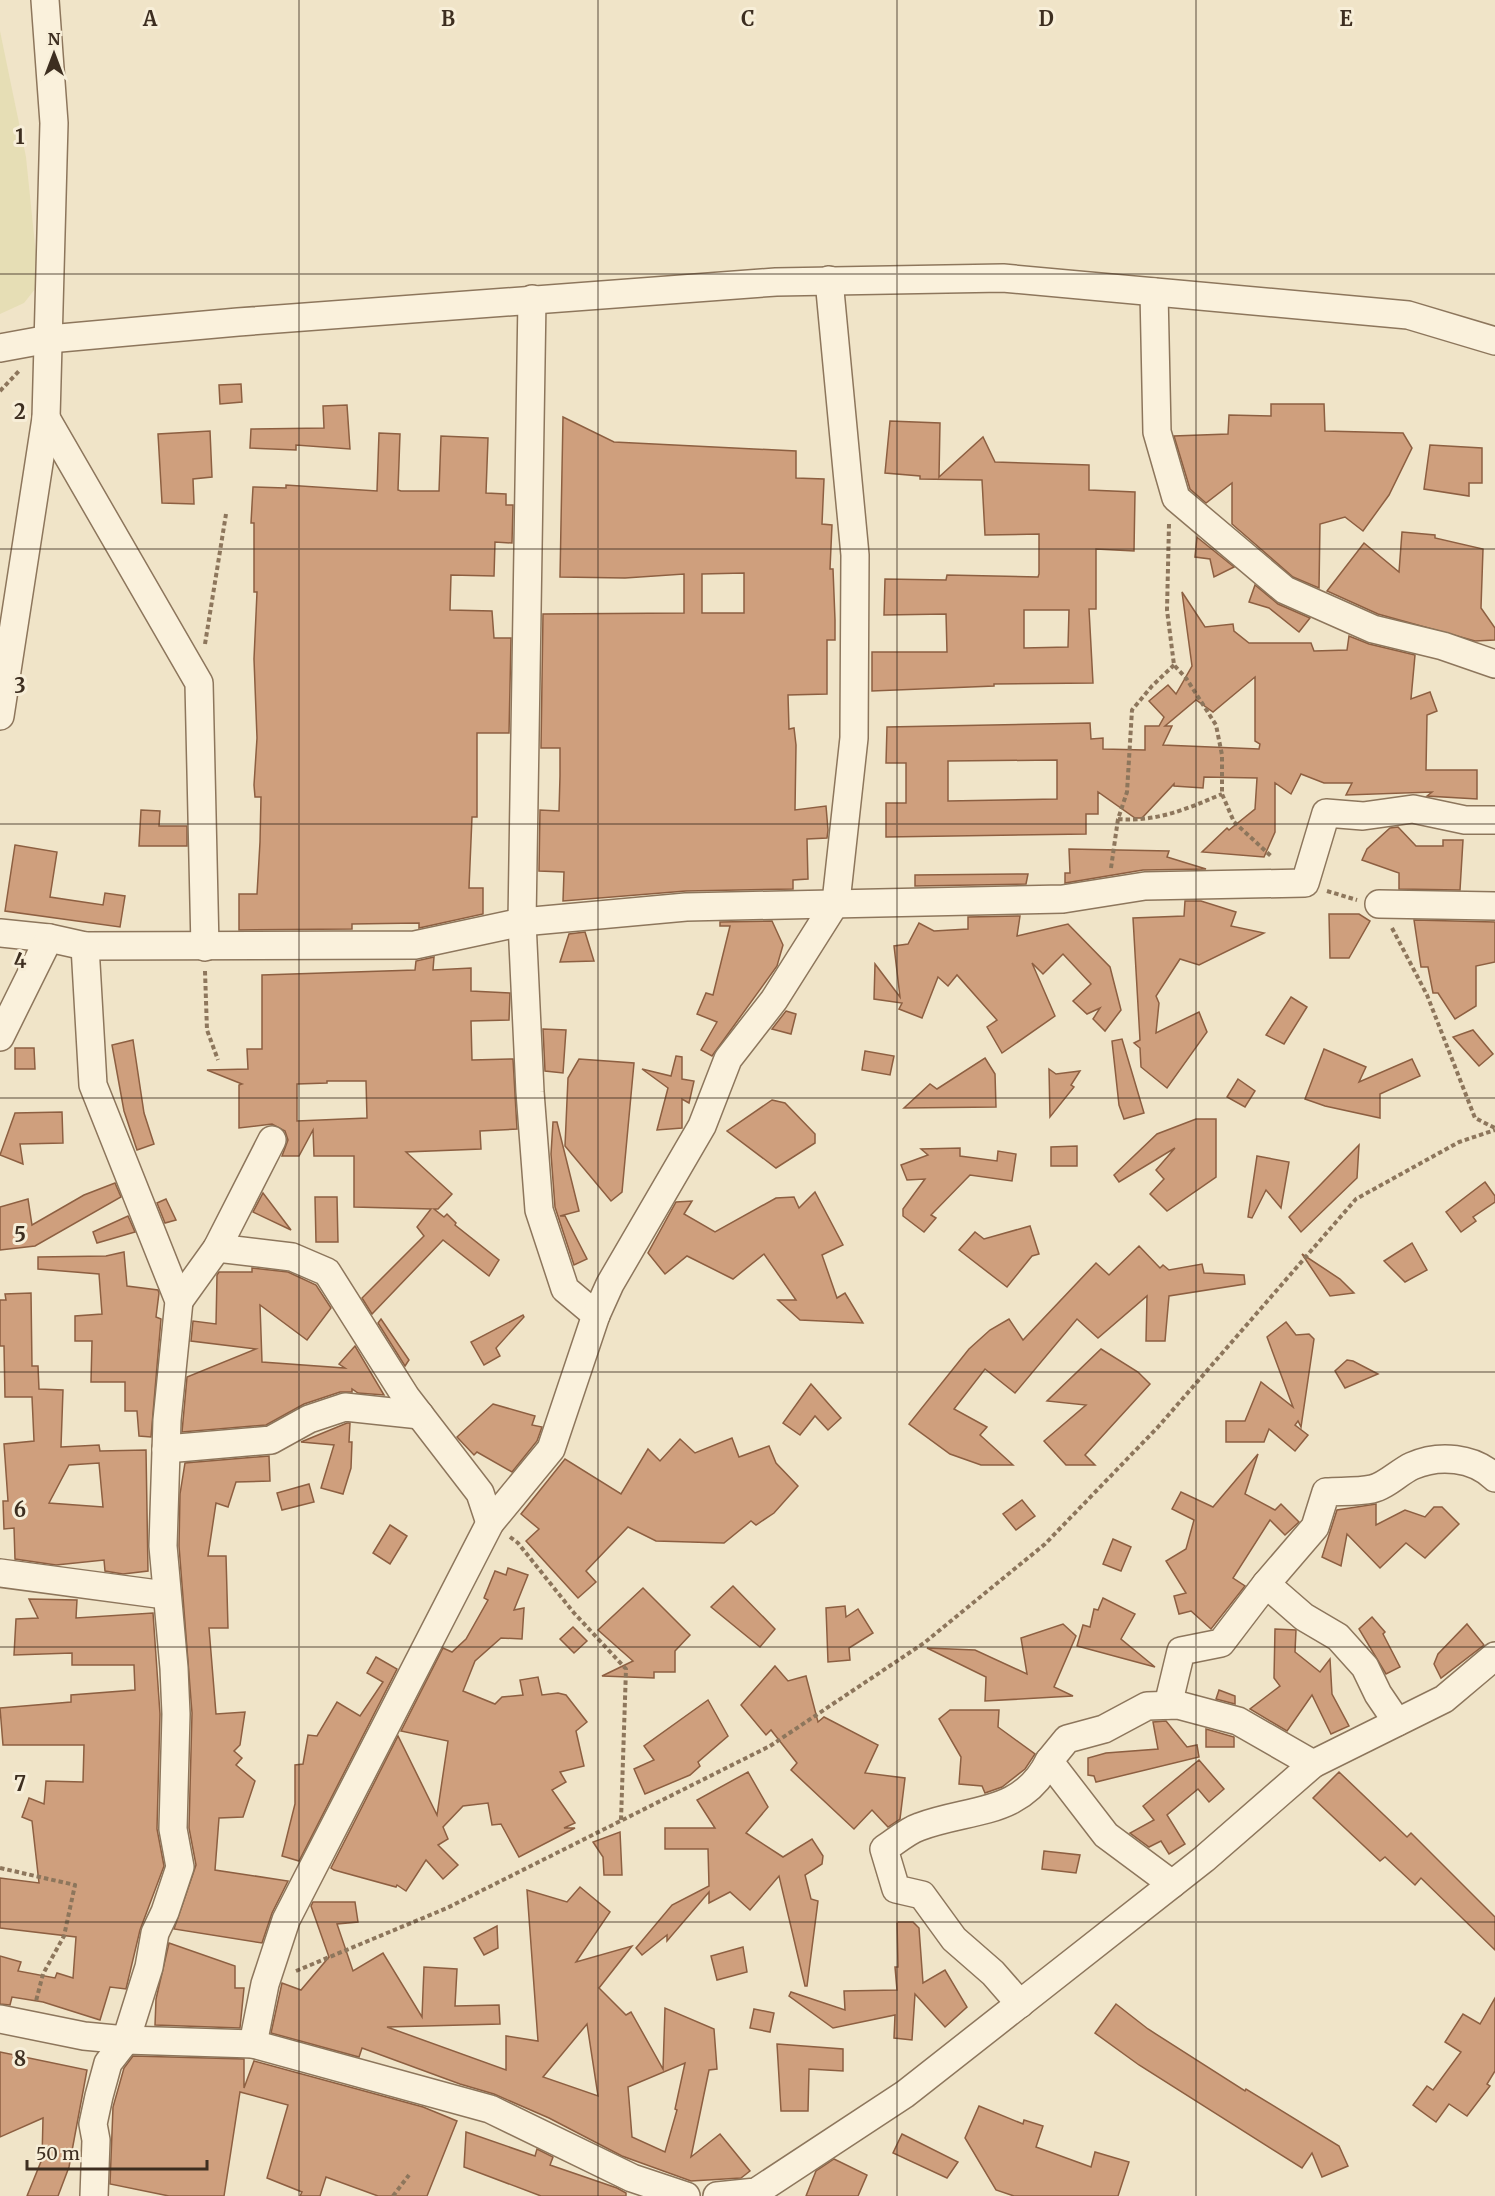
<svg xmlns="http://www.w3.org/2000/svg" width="1495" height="2196" viewBox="0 0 1495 2196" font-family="Merriweather,serif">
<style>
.farmland{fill:#e6deb5}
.building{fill:#cf9f7d;stroke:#8d5f41;stroke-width:1.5;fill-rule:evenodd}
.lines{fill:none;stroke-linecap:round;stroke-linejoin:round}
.minor-casing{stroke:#8d765c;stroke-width:30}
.path{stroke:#8d765c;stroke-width:4;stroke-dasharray:4.5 3;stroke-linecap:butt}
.minor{stroke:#faf1dc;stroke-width:27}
.grid{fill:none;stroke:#3d2e20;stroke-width:1.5;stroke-opacity:0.55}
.grid-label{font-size:20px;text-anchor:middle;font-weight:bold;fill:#3d2e20;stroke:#f7eed8;stroke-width:6;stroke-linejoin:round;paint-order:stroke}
</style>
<rect width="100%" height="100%" fill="#f0e4c8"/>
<polygon class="farmland" points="0,31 26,157 39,284 24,303 0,314"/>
<g class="building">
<polygon points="241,384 242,402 220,404 219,385"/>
<polygon points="1271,404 1324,404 1325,431 1403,433 1412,448 1389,495 1363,531 1345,517 1320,524 1319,588 1293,577 1232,524 1232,483 1206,503 1190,489 1174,436 1228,434 1229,415 1271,416"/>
<polygon points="347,405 350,449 296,445 296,450 250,448 251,429 324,428 323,406"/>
<path d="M563,417L614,442L796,451V478L824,479L822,524L832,525L830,569H833L835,620V640H827V694L788,695L789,729L794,728L796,745L795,810L826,806L828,830L827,838L807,839L808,879L793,880V889L686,891L563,901L564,872L539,871L540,810L559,811L560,776V748H541L543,614L684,613V574L625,578L560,577ZM744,573V613H702V574Z"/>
<path d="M890,421L940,423L939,477L983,437L995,462L1089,465V490L1135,492L1134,551L1096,549V609H1089L1093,683L994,684V686L872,691V652H947L946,614L884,615L885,579L946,580L947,575L1038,577L1039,574V534L985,535L982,480L920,479V476L885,473ZM1024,610H1069L1068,647L1024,648Z"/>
<polygon points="210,431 212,477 193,479 194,504 162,503 158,434"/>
<polygon points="379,433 400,434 398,490 401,491 439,491 441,436 488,438 486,493 506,494 506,505 513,505 512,543 495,542 494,576 451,575 450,610 492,611 494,638 511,638 509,733 477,733 477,817 472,817 469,888 483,888 483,914 419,928 419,923 352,924 352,929 239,930 239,894 257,894 260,842 261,797 255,797 254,785 257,738 254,659 257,592 254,592 254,523 251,523 253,487 286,488 286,485 377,491"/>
<polygon points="1430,445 1482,448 1482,483 1469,483 1469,496 1424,489"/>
<polygon points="1402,532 1435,535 1435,538 1483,549 1481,608 1495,628 1495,640 1475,641 1378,614 1327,591 1364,543 1399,572"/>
<polygon points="1197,537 1198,538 1234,567 1214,577 1210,559 1195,557"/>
<polygon points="1255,585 1278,604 1310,618 1299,632 1269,608 1249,602"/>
<path d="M1182,592L1205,627L1233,624L1234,631L1249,643H1311L1314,651L1347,650L1349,636L1369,644L1415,655L1411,699L1430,692L1437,711L1427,715L1426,770H1477V799L1427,796L1432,792L1346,795L1352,783H1324L1301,774L1291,794L1275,783V832L1264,857L1202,852L1227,828L1229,830L1255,809L1257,778L1204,777L1203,788L1174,786V784L1142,818H1135L1098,792V814H1086V834L886,837V803H906V763H886L887,727L1090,723L1091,739L1103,738V749L1145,750V726H1159L1164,717L1149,701L1168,685L1176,694L1192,666ZM1255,677V741L1260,744L1259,749L1163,745L1172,726H1165L1196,700L1213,712ZM1057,760V799L948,801V761Z"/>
<polygon points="141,810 160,811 159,826 187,826 187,846 139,846"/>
<polygon points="1398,827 1416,846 1443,846 1443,840 1463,840 1460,890 1399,889 1399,873 1362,860 1367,849 1390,828"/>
<polygon points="15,845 57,852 50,897 103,905 105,893 125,896 120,927 5,911"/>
<polygon points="1069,849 1169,851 1167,857 1206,869 1143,870 1065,883 1065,873 1070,873"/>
<polygon points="1028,874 1026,884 915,886 915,875"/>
<polygon points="1185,901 1201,901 1236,912 1231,926 1264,933 1199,965 1180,959 1156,996 1159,1003 1156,1033 1199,1012 1207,1032 1167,1088 1141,1067 1140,1048 1134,1043 1140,1040 1133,918 1184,916"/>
<polygon points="1329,914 1359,914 1370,921 1349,958 1330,958"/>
<polygon points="1020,916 1017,936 1068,924 1110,967 1121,1010 1105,1031 1093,1019 1100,1008 1087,1014 1073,1001 1091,984 1063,954 1043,974 1032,963 1055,1016 1002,1053 987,1027 997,1020 957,975 948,986 938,977 922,1018 899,1009 902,1003 874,999 875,964 900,997 894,946 908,944 919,923 934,931 968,929 968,917"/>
<polygon points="1414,920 1495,922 1495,962 1476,966 1476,1006 1455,1019 1438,993 1433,993 1428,967 1421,967"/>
<polygon points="772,921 783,945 777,966 712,1056 701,1050 717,1022 697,1014 706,993 713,995 730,926 720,926 720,922"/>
<polygon points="585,932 594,961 560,962 569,934"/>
<path d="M434,957L433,970L471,968V991L510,993L509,1020L471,1021L472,1060L513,1059L517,1129L480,1131L481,1149L406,1152L452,1194L438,1209H434L444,1217L447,1214L456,1223L455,1225L499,1260L489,1276L443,1240L372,1314L362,1298L424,1236L417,1227L431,1209L354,1207V1156H314L313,1130L299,1156H282L288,1140L285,1131L272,1124L239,1128V1085L242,1084L207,1070L248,1069L247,1049H262V975L415,970L416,961ZM327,1081H366L367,1118L297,1121V1084L327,1083Z"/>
<polygon points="1291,997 1307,1007 1284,1044 1266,1035"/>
<polygon points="786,1011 796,1014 791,1034 772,1029"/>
<polygon points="543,1029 566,1030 563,1073 545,1071"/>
<polygon points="1473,1030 1493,1054 1479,1066 1453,1037"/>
<polygon points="1122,1039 1144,1113 1124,1119 1119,1105 1112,1041"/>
<polygon points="133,1040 144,1113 154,1144 137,1150 124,1111 112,1045"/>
<polygon points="15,1048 34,1048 35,1069 15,1069"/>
<polygon points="1324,1049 1366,1067 1359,1082 1412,1059 1420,1076 1380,1094 1380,1118 1325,1106 1305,1099"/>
<polygon points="865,1051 894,1056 890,1075 862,1070"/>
<polygon points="676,1056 682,1057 682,1079 694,1081 689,1103 682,1099 682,1128 657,1130 668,1088 642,1069 671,1076"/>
<polygon points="985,1058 995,1074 996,1107 904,1108 930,1084 937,1089"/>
<polygon points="579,1059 634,1063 622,1192 611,1201 565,1146 568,1078"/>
<polygon points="1049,1069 1056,1074 1080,1071 1071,1085 1074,1087 1050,1117"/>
<polygon points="1238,1079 1255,1091 1245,1107 1227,1097"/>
<polygon points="772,1100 785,1103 815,1134 815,1143 776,1168 727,1131"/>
<polygon points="62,1112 63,1143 20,1144 23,1164 0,1155 15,1113"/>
<polygon points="1196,1119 1216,1119 1216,1177 1167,1211 1150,1194 1164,1179 1156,1170 1175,1148 1119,1182 1114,1175 1157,1134"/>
<polygon points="553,1122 557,1122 579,1211 560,1216 565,1216 587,1259 574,1265 555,1207 551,1154"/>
<polygon points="1359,1145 1357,1178 1301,1232 1289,1217"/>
<polygon points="1077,1146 1077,1166 1051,1166 1051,1147"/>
<polygon points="960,1148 960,1156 997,1161 998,1151 1016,1154 1012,1181 970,1175 931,1215 936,1218 924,1232 903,1216 903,1209 925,1179 907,1180 901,1165 928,1155 921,1149"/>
<polygon points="1257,1156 1289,1162 1281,1208 1266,1190 1252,1218 1248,1217"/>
<polygon points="1485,1182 1495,1196 1495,1202 1473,1217 1476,1221 1461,1232 1446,1212"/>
<polygon points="115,1183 121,1197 35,1246 0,1250 0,1207 28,1199 32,1225 84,1195"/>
<polygon points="815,1192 843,1245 822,1255 837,1298 845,1293 863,1323 800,1320 778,1300 796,1300 764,1254 733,1279 687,1256 665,1274 648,1253 676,1202 692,1201 684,1214 715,1232 776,1198 794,1197 799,1208"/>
<polygon points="263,1193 291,1230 253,1212"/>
<polygon points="315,1197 337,1197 338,1242 316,1242"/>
<polygon points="166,1199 176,1220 165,1223 157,1203"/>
<polygon points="128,1216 135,1232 97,1243 93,1232"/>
<polygon points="1030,1226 1039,1254 1032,1256 1007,1287 959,1250 975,1232 984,1239"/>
<polygon points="1412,1243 1427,1270 1405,1282 1384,1261"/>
<polygon points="1139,1246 1160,1268 1163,1265 1169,1270 1202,1264 1204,1273 1244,1275 1245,1284 1169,1296 1165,1341 1146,1341 1147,1296 1098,1338 1077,1319 1015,1393 985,1369 954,1409 987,1427 980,1435 1013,1465 981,1465 950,1454 909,1424 969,1349 990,1330 1009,1319 1023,1340 1096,1263 1109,1275"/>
<polygon points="124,1252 127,1286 158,1290 159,1293 156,1317 161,1319 151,1437 139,1436 137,1411 125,1411 125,1382 91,1382 92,1341 75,1341 75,1316 102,1314 99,1274 38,1269 38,1257 106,1256"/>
<polygon points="1302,1254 1340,1279 1354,1293 1330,1296"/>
<polygon points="252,1268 288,1272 316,1285 331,1308 307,1340 260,1305 262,1362 345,1368 339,1364 355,1346 384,1395 358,1393 352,1389 352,1392 340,1392 304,1404 266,1425 182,1432 187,1377 256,1349 191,1341 193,1321 216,1324 217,1275 219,1272 252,1272"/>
<path d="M31,1293L32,1366H38L39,1389L63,1390L61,1447L99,1445L100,1451L146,1450L148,1571L123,1574L105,1571L104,1560L56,1565L15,1559L14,1528L4,1529L3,1501H8L4,1444L34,1441L32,1397H5L4,1346H0V1300H6L5,1294ZM99,1463L103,1507L49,1503L69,1465Z"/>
<polygon points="523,1315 524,1317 496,1348 500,1356 484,1365 471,1342"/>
<polygon points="381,1319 409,1360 405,1366 378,1323"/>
<polygon points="1286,1322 1296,1335 1309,1334 1314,1339 1301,1427 1298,1421 1295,1425 1308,1435 1295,1451 1269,1429 1264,1442 1226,1442 1226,1421 1245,1421 1261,1382 1293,1407 1267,1337"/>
<polygon points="1101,1349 1138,1372 1150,1384 1085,1455 1095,1465 1066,1465 1044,1441 1086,1405 1047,1401"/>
<polygon points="1347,1360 1353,1361 1378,1374 1345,1388 1335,1371"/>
<polygon points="811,1384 841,1418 828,1430 815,1416 800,1435 783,1423"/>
<polygon points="493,1404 535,1416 532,1425 542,1427 537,1441 512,1472 477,1452 474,1455 457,1437"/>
<polygon points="347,1423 350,1423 349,1442 352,1442 351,1468 343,1494 321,1488 334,1445 301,1442"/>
<polygon points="732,1438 739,1457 769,1446 776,1463 798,1486 774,1513 756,1525 751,1521 724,1543 656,1541 628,1527 586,1571 596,1582 578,1598 526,1541 539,1529 521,1514 565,1459 621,1494 648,1449 660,1461 680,1439 695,1453"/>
<polygon points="1258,1454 1245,1494 1275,1510 1281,1504 1299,1522 1285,1535 1270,1520 1233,1578 1245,1586 1211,1629 1191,1611 1179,1614 1174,1596 1186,1593 1166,1561 1186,1549 1194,1520 1172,1509 1181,1492 1213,1507"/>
<polygon points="269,1456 270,1481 236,1482 228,1507 216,1503 208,1556 226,1556 228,1628 209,1628 216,1714 245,1712 240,1745 234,1751 242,1758 236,1765 255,1781 243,1817 219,1818 215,1870 288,1881 272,1913 262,1943 174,1929 196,1865 189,1828 192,1713 179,1546 180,1494 185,1463"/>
<polygon points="309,1484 314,1502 282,1510 277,1493"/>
<polygon points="1022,1500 1035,1516 1016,1530 1003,1514"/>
<polygon points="1376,1504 1376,1525 1405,1510 1425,1517 1434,1507 1442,1507 1459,1524 1425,1558 1406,1543 1380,1568 1347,1534 1341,1566 1322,1557 1337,1510"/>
<polygon points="390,1525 407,1536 390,1564 373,1553"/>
<polygon points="1113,1539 1131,1547 1121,1571 1103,1564"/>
<polygon points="508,1568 528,1575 514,1610 524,1608 522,1639 501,1638 475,1661 463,1691 495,1704 502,1697 523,1695 520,1680 538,1677 542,1695 558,1693 566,1695 587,1722 576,1731 584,1766 560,1772 566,1782 552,1790 575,1823 564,1828 575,1828 519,1857 501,1824 492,1825 488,1803 463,1806 443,1827 448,1839 438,1845 458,1865 443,1879 426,1860 406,1891 397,1885 396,1887 334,1870 331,1868 398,1736 437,1815 448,1741 401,1731 443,1648 452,1652 466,1639 488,1600 484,1598 495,1571 506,1575"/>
<polygon points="733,1586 775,1629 760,1647 711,1607"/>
<polygon points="643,1588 690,1635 675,1651 675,1672 654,1672 654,1678 602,1676 633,1661 598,1630"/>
<polygon points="1103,1598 1135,1614 1121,1639 1155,1667 1077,1646 1083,1625 1090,1627 1094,1609 1098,1610"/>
<polygon points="29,1599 77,1600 76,1618 153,1613 160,1714 157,1829 164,1866 140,1930 126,1989 110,1987 100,2020 43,2002 12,1997 10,2005 0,2004 0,1956 21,1962 18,1971 55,1978 57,1973 73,1978 76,1937 0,1928 0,1878 39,1883 32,1821 22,1817 29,1798 44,1804 46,1781 83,1782 84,1745 3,1745 0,1708 71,1702 71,1695 135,1690 134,1665 72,1665 72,1653 14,1655 16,1619 38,1618"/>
<polygon points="845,1606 846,1617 858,1609 873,1633 849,1648 850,1660 828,1662 826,1608"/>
<polygon points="1372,1617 1385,1632 1383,1634 1400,1667 1386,1674 1359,1629"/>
<polygon points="1063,1624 1076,1636 1054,1687 1073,1696 985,1701 986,1677 927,1648 975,1650 1027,1674 1021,1638"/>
<polygon points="1467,1624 1484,1645 1441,1678 1434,1664 1438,1654"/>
<polygon points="573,1627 587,1641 574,1653 560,1639"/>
<polygon points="1275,1629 1296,1630 1295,1652 1320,1672 1330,1659 1332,1694 1349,1726 1331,1734 1312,1695 1287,1731 1250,1709 1280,1686 1274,1678"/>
<polygon points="376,1657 397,1669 299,1861 282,1856 295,1804 295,1765 303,1764 308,1735 317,1736 337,1702 360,1716 383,1682 367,1673"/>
<polygon points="775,1666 788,1681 806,1676 818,1722 824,1717 878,1745 865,1773 905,1778 900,1819 888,1827 872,1810 854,1829 791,1770 797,1763 771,1730 766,1735 741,1705"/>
<polygon points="1219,1690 1235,1696 1235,1704 1216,1699"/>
<polygon points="708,1700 728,1736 698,1762 700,1766 690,1775 645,1794 634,1769 654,1760 644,1746"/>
<polygon points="950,1710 999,1710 998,1727 1035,1754 1025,1769 1002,1787 985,1793 982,1786 959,1784 961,1757 939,1719"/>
<polygon points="1166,1721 1187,1747 1197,1745 1199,1757 1096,1782 1094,1776 1088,1775 1088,1758 1106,1753 1158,1749 1153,1722"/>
<polygon points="1206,1729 1234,1737 1234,1747 1206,1747"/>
<polygon points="1199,1760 1224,1789 1209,1802 1198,1789 1167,1815 1185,1844 1169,1854 1161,1841 1149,1847 1130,1833 1154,1820 1143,1806"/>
<polygon points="748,1772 768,1807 746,1833 783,1857 812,1839 823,1856 822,1864 805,1875 811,1899 818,1901 807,1986 805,1986 779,1876 750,1910 730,1892 709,1903 709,1892 667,1941 667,1935 642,1955 636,1948 672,1905 709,1886 708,1849 665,1849 665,1828 715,1828 697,1800"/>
<polygon points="1339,1772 1407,1837 1411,1833 1495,1917 1495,1950 1421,1878 1415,1885 1385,1857 1380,1861 1313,1798"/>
<polygon points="620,1832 622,1875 604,1875 603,1857 593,1842"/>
<polygon points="1044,1851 1080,1855 1076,1873 1042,1869"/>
<path d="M580,1887L610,1912L576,1962L632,1946L599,1988L626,2015L631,2012L663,2069L665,2008L714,2029L717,2069L709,2070L691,2157L720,2134L750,2171L741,2178L691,2181L622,2156L549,2118L494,2094L460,2084L362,2048L359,2057L271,2033L282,1983L301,1990L329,1957L311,1906L313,1902H355L358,1922L337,1924L353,1971L383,1953L422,2017L424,1967L457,1969L455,2006L499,2005L500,2024L387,2027L506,2070V2036L538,2041L527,1890L567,1902ZM587,2024L598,2096L543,2077ZM685,2063L675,2109L677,2110L665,2152L632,2137L628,2087Z"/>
<polygon points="897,1922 913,1922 919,1928 923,1983 945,1970 967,2007 945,2027 915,1994 912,2040 894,2038 895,2015 833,2028 789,1996 791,1992 845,2010 844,1991 897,1990 895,1967 898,1967"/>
<polygon points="497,1926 498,1948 484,1955 474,1938"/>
<polygon points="169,1943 235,1966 235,1988 244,1988 240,2028 155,2025 156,1999"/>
<polygon points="743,1947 747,1972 717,1980 711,1956"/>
<polygon points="1495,1998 1495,2071 1487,2084 1490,2086 1467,2116 1449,2104 1436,2122 1413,2105 1427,2086 1433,2090 1461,2052 1445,2042 1463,2014 1480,2024"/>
<polygon points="1116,2004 1148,2029 1245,2091 1246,2089 1339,2146 1348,2166 1322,2177 1312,2153 1302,2168 1139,2065 1095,2033"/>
<polygon points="754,2009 774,2013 770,2032 750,2028"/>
<polygon points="777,2044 843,2049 843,2071 809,2069 808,2111 781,2111"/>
<polygon points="0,2052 87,2070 69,2167 58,2196 27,2196 42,2159 43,2118 0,2137"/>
<polygon points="133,2056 244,2059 244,2088 254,2061 423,2107 457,2121 427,2196 378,2196 326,2177 320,2196 300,2196 302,2192 267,2178 288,2105 240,2092 224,2196 169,2196 110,2184 113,2107 124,2068"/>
<polygon points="979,2106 1023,2124 1024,2120 1043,2126 1036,2147 1091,2167 1095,2152 1129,2162 1118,2196 1014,2196 996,2190 965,2138"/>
<polygon points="466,2132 535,2156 537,2149 553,2157 550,2165 617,2188 626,2193 626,2196 541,2196 464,2167"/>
<polygon points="902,2134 958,2162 947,2178 893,2153"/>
<polygon points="834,2159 867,2175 858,2196 806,2196 816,2171"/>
</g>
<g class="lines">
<g class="minor-casing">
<g id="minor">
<polyline points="1154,292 1157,432 1176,498 1285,590 1373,629 1443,646 1495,664"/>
<polyline points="532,299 522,922 530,1092 539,1210 565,1289 596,1315"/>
<polyline points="0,348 49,339 238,322 776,282 1003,278 1408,315 1495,341"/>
<polyline points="46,418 199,683 205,947"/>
<polyline points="0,716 46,418 54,123 45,0"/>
<polyline points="1379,904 1495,906"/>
<polyline points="0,933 49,938 85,946 415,945 522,922 686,907 1063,899 1145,886 1305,883 1326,813 1363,816 1413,809 1465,820 1495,820"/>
<polyline points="85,946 93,1085 179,1301 167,1420 163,1546 174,1668 176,1714 173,1829 180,1867 165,1912 155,1933 149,1967 126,2040 108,2063 99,2096 93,2124 96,2140 94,2196"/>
<polyline points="0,1037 49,938"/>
<polyline points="217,1248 292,1257 327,1272 406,1397 480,1493 490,1523"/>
<polyline points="179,1301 217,1248 272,1140"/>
<polyline points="166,1449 271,1440 309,1419 345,1407 420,1415"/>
<polyline points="0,1573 165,1595"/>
<path d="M1266,1584L1315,1527L1326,1492C1341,1491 1358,1492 1372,1489C1386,1486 1399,1472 1412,1466C1439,1454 1474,1457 1495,1478"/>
<polyline points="1168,1705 1181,1651 1221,1643 1266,1584 1304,1617 1338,1637 1365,1667 1378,1694 1397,1722"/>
<polyline points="1172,1884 1106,1835 1049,1761 1067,1739 1104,1729 1147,1706 1178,1705 1238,1721 1313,1764"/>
<path d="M1020,2004L993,1973L954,1939L922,1895L896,1889L884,1849C895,1842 907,1831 919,1827C969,1808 1022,1816 1049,1761"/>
<polyline points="0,2019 84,2036 126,2040 253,2044 490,2109 632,2178 686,2196"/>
<polyline points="253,2044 265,1984 286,1920 490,1523 551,1449 596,1315 610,1284 702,1126 728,1059 774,1000 836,902 854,738 855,555 829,280"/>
<polyline points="717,2196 756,2192 905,2094 1204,1859 1313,1764 1444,1699 1495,1656"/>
</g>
</g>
<g class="path">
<polyline points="0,391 20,370"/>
<polyline points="1169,524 1167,610 1174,665 1186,678 1216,725 1222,755 1222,794 1234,822 1272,857"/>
<polyline points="205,644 226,514"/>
<path d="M1118,819C1157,822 1187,809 1222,794"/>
<polyline points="1111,868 1118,819 1127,792 1132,710 1152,686 1174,665"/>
<polyline points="1327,891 1357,900"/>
<polyline points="1392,928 1427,995 1475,1118 1495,1128"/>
<polyline points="205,971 207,1030 218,1060"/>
<polyline points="510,1537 518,1543 574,1613 626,1669 621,1820"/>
<polyline points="0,1868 75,1885 64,1936 43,1974 36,2001"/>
<polyline points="296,1971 447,1908 770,1746 924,1643 1045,1544 1158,1427 1356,1199 1459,1142 1495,1130"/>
<polyline points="393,2196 409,2175"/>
</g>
<use href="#minor" class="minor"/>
</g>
<path class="grid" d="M299,0V2196M598,0V2196M897,0V2196M1196,0V2196M0,274H1495M0,549H1495M0,824H1495M0,1098H1495M0,1372H1495M0,1647H1495M0,1922H1495"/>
<g class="grid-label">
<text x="150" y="26">A</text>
<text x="448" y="26">B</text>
<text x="748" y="26">C</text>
<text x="1046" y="26">D</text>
<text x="1346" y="26">E</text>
<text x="20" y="144">1</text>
<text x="20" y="419">2</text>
<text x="20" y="693">3</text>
<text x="20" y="968">4</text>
<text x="20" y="1242">5</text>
<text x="20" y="1517">6</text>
<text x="20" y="1791">7</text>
<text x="20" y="2066">8</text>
</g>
<g transform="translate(54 54)" stroke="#f7eed8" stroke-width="4.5" paint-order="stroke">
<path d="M0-4.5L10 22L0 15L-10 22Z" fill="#3d2e20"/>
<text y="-9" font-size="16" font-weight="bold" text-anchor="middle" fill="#3d2e20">N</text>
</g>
<path d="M27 2160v9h180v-9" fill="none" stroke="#3d2e20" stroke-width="3"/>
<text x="36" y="2160" font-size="18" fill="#3d2e20" stroke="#f7eed8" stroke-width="4.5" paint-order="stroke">50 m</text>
</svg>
